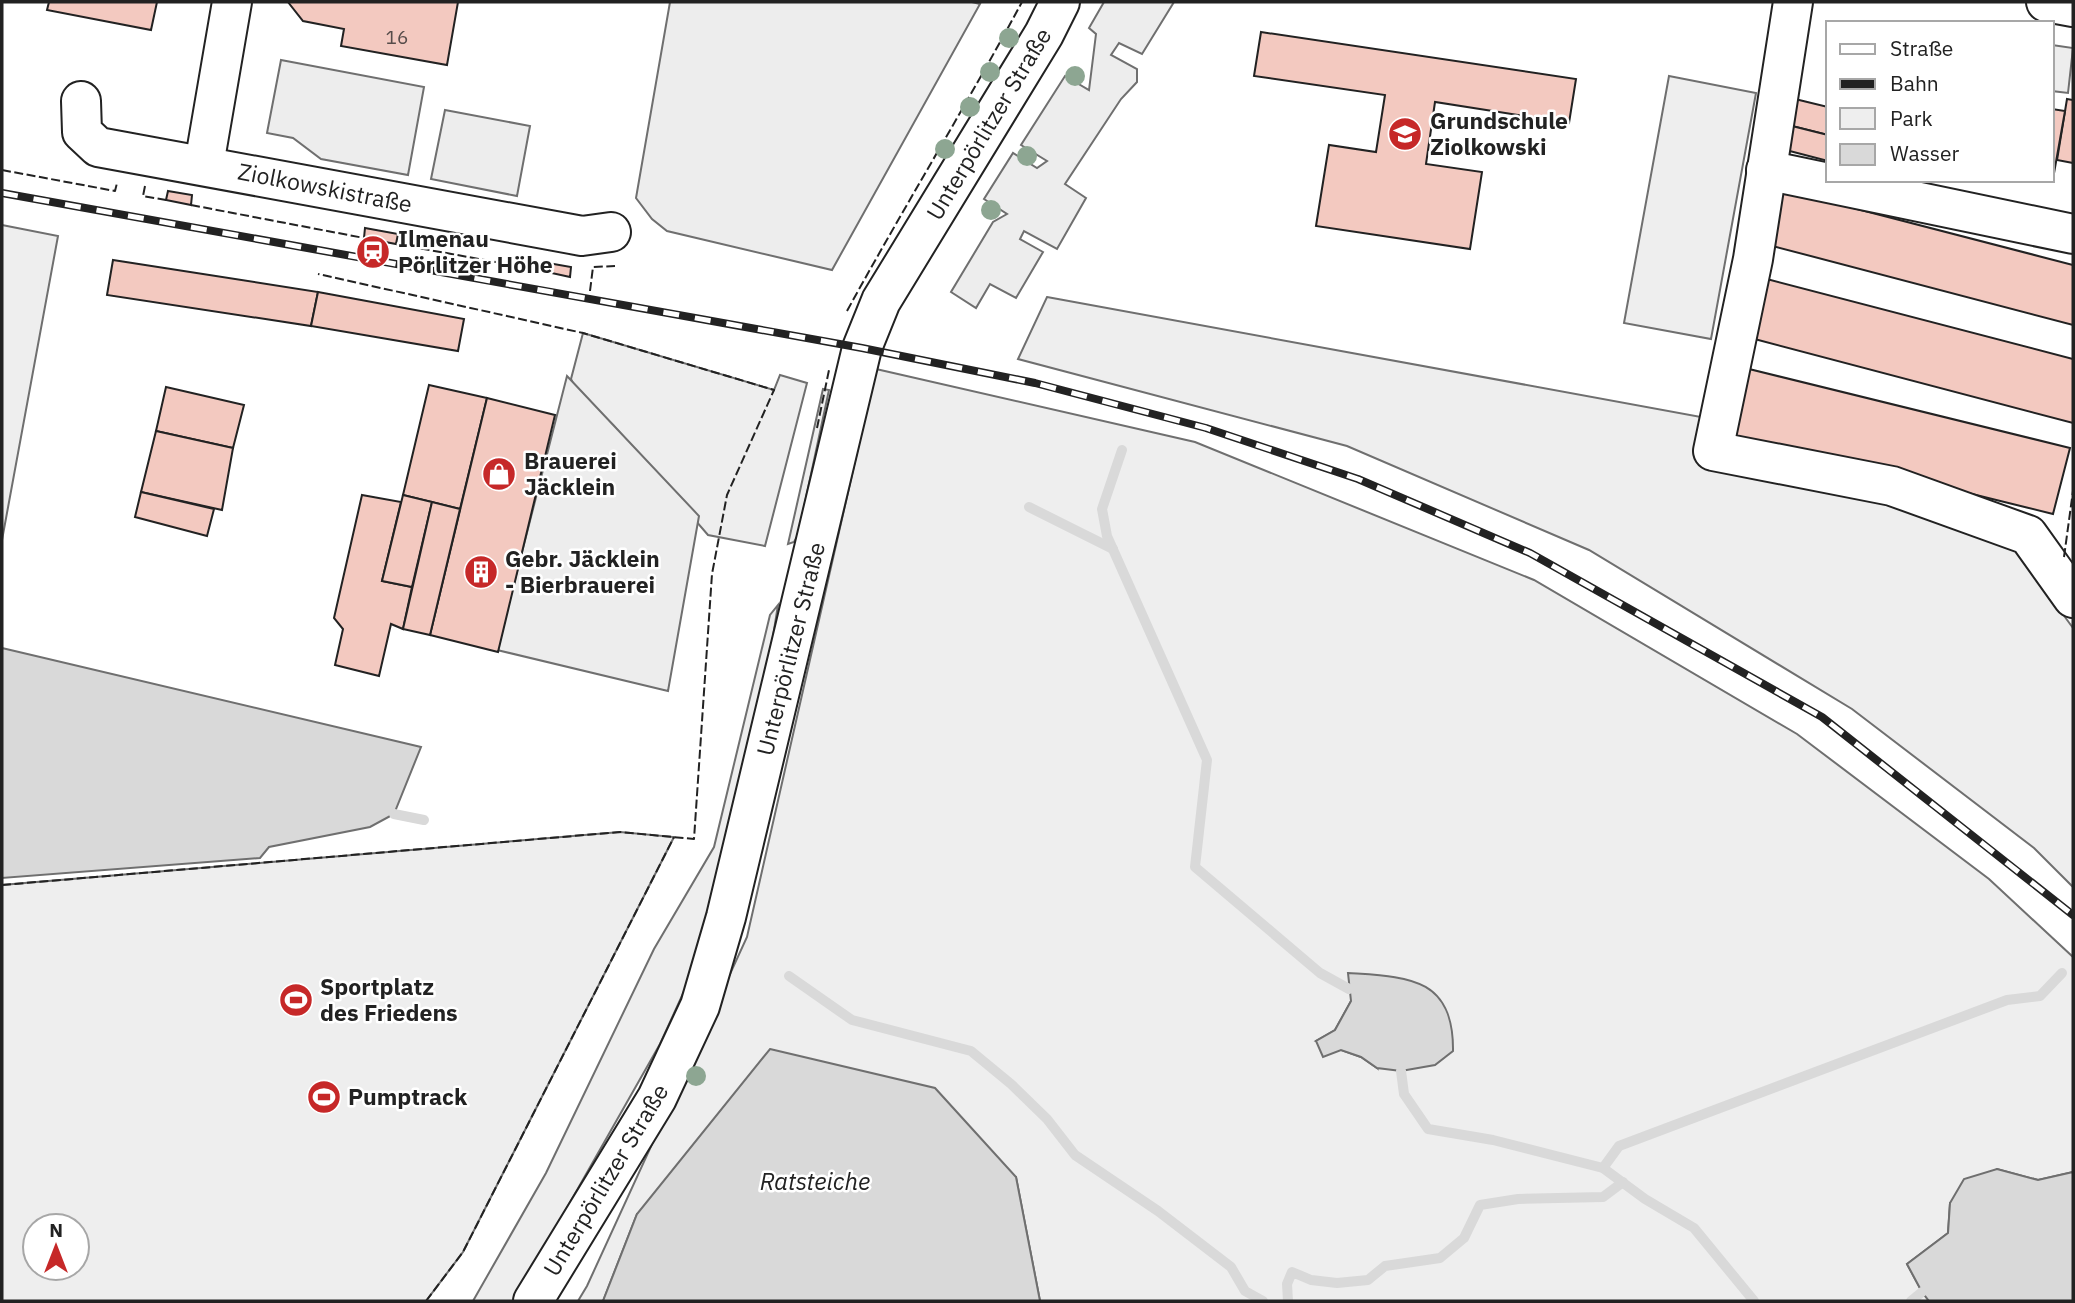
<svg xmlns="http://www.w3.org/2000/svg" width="2075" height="1303" viewBox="0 0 2075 1303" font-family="'IBM Plex Sans',sans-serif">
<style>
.green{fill:#eee;stroke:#6f6f6f;stroke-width:2;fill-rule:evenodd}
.parking{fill:#ededed;stroke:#6f6f6f;stroke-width:2}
.water{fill:#d9d9d9;stroke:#6f6f6f;stroke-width:2}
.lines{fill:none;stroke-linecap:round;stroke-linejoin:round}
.stream{stroke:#d9d9d9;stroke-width:10}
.building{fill:#f3c9c0;stroke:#222;stroke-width:2}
.minor-casing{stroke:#222;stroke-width:42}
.minor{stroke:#fff;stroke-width:38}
.rail-casing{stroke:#222;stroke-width:8}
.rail{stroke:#fff;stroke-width:5;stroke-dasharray:16;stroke-linecap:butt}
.fence{stroke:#222;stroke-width:2;stroke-dasharray:9 3.5;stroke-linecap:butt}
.tree{fill:#8da692}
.labels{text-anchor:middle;stroke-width:5;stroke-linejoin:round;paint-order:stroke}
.number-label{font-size:19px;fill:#564c4a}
.poi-label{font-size:23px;font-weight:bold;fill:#222;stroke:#fff;text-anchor:start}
.street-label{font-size:23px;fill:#222;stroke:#fff}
.water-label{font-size:24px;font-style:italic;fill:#222;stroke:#fff}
</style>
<rect width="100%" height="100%" fill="#fff"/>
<g class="green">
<polygon points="1669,76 1756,93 1711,339 1624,323"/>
<polygon points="2,225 58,236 2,540"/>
<polygon points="1047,297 1701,417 1696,440 2004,534 2073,628 2073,887 2034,848 1852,709 1589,550 1347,446 1018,359"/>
<polygon points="583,333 774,390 780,375 807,383 765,546 708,535 614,426 575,388 571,379"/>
<path d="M876,369L1195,442L1534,580L1797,734L1989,879L2073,957V1172L2038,1180L1997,1169L1950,1203L1948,1233L1907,1264L1922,1292L1929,1301H1040L1016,1177L637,1214L603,1301H578L587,1286L747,937ZM1351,1001L1377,1068L1361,1057L1316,1041L1335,1030Z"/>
<polygon points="823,389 829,390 798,535 794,542 788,544"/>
<polygon points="778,605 771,649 742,783 691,976 660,1044 514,1301 473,1301 546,1173 654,949 714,847 770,615"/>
<path d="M620,832L674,837L463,1252L426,1301H2V885ZM35,1226H77V1268H35Z"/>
</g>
<g class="parking">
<polygon points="670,2 972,2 980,4 832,270 667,231 652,219 636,198"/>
<polygon points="1104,2 1174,2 1142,54 1119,43 1111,55 1137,69 1137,82 1121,99 1065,184 1086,198 1057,249 1024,231 1020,239 1043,252 1016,298 990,284 976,308 951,292 993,222 1007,214 984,199 1013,153 1037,168 1047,161 1021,145 1065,76 1089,90 1096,34 1089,28"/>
<polygon points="2052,45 2073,48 2068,93 2052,91"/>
<polygon points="281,60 424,87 408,175 321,159 293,138 267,133"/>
<polygon points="445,110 530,126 517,196 431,179"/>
<polygon points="567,376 699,516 668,691 497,650"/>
</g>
<g class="water">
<polygon points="2,648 421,747 394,814 370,827 269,847 260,858 2,878"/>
<path d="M1348,973C1406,977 1454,976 1453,1051L1435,1065L1401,1071L1377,1068L1361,1057L1341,1050L1323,1057L1316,1041L1335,1030L1351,1001Z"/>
<polygon points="770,1049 935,1088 1016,1177 1040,1301 603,1301 637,1214"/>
<polygon points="1997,1169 2038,1180 2073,1172 2073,1301 1929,1301 1922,1292 1907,1264 1948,1233 1950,1203 1964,1179"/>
</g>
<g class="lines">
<g class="stream">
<polyline points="1122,450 1102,509 1107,536 1207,760 1195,867 1320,973 1349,989"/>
<polyline points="1029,507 1113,549"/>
<polyline points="394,814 424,820"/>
<polyline points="789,976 852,1020 971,1051 1011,1084 1047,1119 1075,1155 1158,1211 1231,1267 1245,1291 1263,1301"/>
<polyline points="1401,1071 1404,1094 1428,1129 1493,1140 1603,1168 1645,1199 1694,1228 1754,1301"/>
<polyline points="1603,1168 1619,1146 2007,1000 2040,996 2062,973"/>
<polyline points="1288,1301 1287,1284 1292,1272 1311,1280 1337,1283 1368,1280 1385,1266 1440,1258 1464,1238 1480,1205 1518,1199 1603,1197 1623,1182"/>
<polyline points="1911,1301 1922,1292"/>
</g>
</g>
<g class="building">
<polygon points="49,2 157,2 151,30 47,10"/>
<polygon points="288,2 458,2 447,65 341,46 344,29 303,21"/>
<polygon points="1261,32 1576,79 1569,123 1435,102 1426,164 1482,172 1470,249 1316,226 1329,145 1376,152 1385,95 1254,76"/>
<polygon points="1795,99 1828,107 1828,135 1788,125"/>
<polygon points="2067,99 2073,100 2073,163 2057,160"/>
<polygon points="2052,109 2065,111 2053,179 2052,179"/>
<polygon points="1788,125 1828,135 1828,161 1782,149"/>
<polygon points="1780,189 2073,265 2073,325 1765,244"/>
<polygon points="168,191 192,195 191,205 166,200"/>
<polygon points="365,228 398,234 396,244 364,238"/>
<polygon points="113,260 318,292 311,326 107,295"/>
<polygon points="548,263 571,267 570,277 547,272"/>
<polygon points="1763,278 2073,359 2073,423 1747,337"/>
<polygon points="318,292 464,319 458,351 311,326"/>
<polygon points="1745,368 2070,448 2053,514 1729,434"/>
<polygon points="429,385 487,398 460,509 403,495"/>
<polygon points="166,387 244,405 233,448 156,431"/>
<polygon points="487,398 555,415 498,652 430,635"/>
<polygon points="156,431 233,448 222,510 141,492"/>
<polygon points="141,492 214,509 207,536 135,517"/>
<polygon points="362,495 401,502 382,581 412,587 403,629 391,624 379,676 335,665 343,629 334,618"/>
<polygon points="403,495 432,502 412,587 382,581"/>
<polygon points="432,502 460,509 430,635 403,629"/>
</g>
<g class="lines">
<g class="minor-casing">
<g id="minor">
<polyline points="1793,2 1753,259 1713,451 1892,486 2028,535 2073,598"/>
<polyline points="2046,2 2073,7"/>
<polyline points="81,101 82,132 98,147 582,236 611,232"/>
<polyline points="204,165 232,2"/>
<polyline points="1766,170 2073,234"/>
<polyline points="533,1301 657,1098 700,1006 726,917 862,348 881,301 1044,34 1060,2"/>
</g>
</g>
<use href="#minor" class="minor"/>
<g class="rail-casing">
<polyline id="rail" points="2,193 862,348 1035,383 1206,428 1358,479 1530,553 1822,717 2073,915"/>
</g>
<use href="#rail" class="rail"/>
<g class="fence">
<polyline points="2,170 115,191 117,183"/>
<polyline points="145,186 143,196 166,200"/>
<polyline points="191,205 364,238"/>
<polyline points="396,244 546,271 547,266"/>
<polyline points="590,291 593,267 615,266"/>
<path d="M847,311C904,207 966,106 1022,2"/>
<polyline points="817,428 829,370"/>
<polyline points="2064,557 2073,491"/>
<polyline points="2,885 620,832 694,839 712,574 727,495 774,390 583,333 318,274"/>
<polyline points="426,1301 463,1252 674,837"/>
</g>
</g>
<g class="tree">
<circle cx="1009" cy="38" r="10"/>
<circle cx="990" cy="72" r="10"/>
<circle cx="1075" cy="76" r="10"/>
<circle cx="970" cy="107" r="10"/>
<circle cx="945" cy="149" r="10"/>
<circle cx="1027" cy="156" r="10"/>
<circle cx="991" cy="210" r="10"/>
<circle cx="696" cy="1076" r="10"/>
</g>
<defs>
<g id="school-disc" transform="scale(1.75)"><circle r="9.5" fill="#c62828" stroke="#fff"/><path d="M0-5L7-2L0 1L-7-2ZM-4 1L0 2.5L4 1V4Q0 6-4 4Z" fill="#fff"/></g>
<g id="station-disc" transform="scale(1.75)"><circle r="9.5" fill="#c62828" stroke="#fff"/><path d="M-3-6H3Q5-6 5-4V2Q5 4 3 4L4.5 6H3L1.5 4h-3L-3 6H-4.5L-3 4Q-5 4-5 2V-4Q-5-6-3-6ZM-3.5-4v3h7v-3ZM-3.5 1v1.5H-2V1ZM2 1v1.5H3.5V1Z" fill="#fff"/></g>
<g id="shop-disc" transform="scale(1.75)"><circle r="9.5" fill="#c62828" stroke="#fff"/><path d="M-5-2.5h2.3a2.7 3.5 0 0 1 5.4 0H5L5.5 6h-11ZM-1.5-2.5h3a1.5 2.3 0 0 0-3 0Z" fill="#fff"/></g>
<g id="building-disc" transform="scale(1.75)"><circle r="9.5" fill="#c62828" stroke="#fff"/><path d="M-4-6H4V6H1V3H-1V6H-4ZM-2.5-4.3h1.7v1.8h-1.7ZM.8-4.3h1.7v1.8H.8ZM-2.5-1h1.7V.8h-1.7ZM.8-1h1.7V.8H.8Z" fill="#fff"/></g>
<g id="stadium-disc" transform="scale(1.75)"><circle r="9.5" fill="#c62828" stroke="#fff"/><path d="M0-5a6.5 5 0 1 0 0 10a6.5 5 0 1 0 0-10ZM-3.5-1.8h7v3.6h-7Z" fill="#fff"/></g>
</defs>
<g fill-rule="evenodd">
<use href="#school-disc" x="1405" y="134"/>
<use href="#station-disc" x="373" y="252"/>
<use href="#shop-disc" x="499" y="474"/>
<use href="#building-disc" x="481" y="572"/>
<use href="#stadium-disc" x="296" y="1000"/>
<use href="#stadium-disc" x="324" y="1097"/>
</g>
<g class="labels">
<g class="number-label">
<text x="397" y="44">16</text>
</g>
<g class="poi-label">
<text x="1430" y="129">Grundschule<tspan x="1430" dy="26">Ziolkowski</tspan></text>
<text x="398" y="247">Ilmenau<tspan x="398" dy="26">Pörlitzer Höhe</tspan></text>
<text x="524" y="469">Brauerei<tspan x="524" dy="26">Jäcklein</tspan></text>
<text x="505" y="567">Gebr. Jäcklein<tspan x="505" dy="26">- Bierbrauerei</tspan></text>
<text x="320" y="995">Sportplatz<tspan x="320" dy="26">des Friedens</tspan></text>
<text x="348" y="1105">Pumptrack</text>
</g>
<g class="street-label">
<text transform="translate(989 124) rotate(-59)" y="8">Unterpörlitzer Straße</text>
<text transform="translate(325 188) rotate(11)" y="8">Ziolkowskistraße</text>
<text transform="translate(791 649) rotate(-76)" y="8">Unterpörlitzer Straße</text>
<text transform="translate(606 1180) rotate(-59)" y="8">Unterpörlitzer Straße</text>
</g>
<g class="water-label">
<text x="815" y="1190">Ratsteiche</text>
</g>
</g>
<rect width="2075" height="1303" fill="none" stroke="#222222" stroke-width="7"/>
<rect x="1826" y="21" width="228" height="161" fill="#ffffff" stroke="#a7a7a7" stroke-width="2"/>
<rect x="1840" y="44" width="35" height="10" fill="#ffffff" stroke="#a7a7a7" stroke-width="2"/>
<text x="1890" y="56" font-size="21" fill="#222222">Straße</text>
<rect x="1840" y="79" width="35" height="10" fill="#222222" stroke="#a7a7a7" stroke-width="2"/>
<text x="1890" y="91" font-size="21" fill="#222222">Bahn</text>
<rect x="1840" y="108" width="35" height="21" fill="#eeeeee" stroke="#a7a7a7" stroke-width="2"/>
<text x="1890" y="126" font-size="21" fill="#222222">Park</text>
<rect x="1840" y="144" width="35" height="21" fill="#d9d9d9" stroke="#a7a7a7" stroke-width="2"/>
<text x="1890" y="161" font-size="21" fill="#222222">Wasser</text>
<g transform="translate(56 1247)"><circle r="33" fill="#ffffff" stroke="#a7a7a7" stroke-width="2"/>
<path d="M0-5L12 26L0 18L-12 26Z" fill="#c62828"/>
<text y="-10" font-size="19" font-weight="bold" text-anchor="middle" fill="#222222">N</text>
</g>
</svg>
